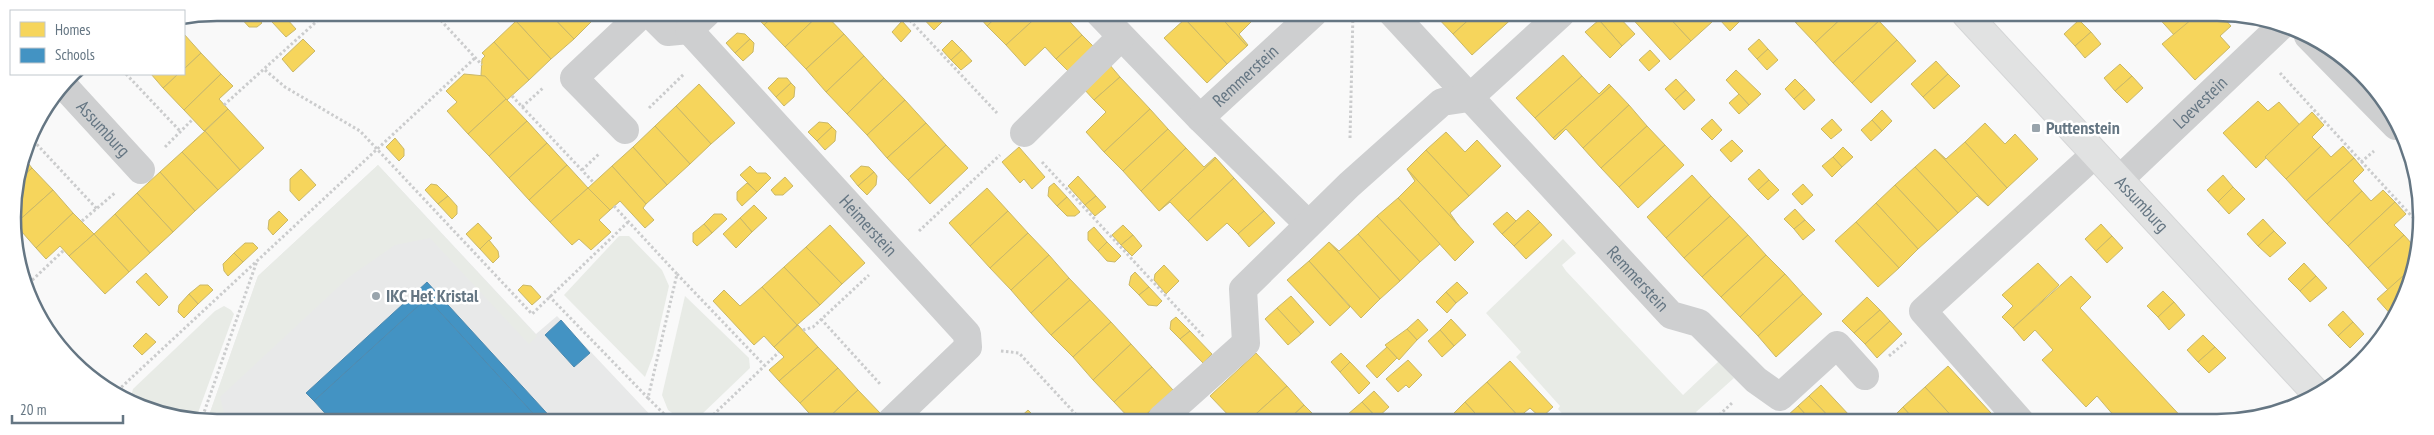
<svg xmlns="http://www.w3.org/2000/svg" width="2434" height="435" viewBox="0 0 2434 435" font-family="'PT Sans Narrow',sans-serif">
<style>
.built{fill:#e8e9e9}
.green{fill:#e8ebe6}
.homes{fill:#f6d55c;stroke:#cab868}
.schools{fill:#4393c3;stroke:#4d8ab0}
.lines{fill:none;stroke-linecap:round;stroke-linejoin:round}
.secondary-casing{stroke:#d5d6d7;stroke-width:30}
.path{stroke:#cbcccd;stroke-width:3;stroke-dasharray:2.5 2.5;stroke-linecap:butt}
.street{stroke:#cecfd0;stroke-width:28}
.secondary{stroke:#e1e2e2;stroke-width:28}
.poi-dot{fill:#99a4ac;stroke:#fff;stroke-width:2}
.labels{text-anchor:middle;stroke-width:5;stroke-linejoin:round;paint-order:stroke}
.street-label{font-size:18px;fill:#657683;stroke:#fff}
.poi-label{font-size:18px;font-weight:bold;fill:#657683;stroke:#fff;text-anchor:start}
.rim{fill:none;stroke:#657683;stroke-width:2.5}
</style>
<rect width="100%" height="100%" fill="#f9f9f9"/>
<polygon class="built" points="378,165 536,334 557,316 656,421 207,421 258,276"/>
<g class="green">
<polygon points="378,165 537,336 529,344 430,238 395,245 349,277 220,397 226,421 207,421 258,276"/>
<polygon points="619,236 629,236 662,270 669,286 653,356 645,377 564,295"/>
<polygon points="1563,239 1576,253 1562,265 1566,271 1683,395 1719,361 1734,378 1696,412 1703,422 1570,422 1558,409 1560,406 1516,357 1521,352 1486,313"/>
<polygon points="685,296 749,358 750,368 701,415 682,420 668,410 662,395"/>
<polygon points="224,306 231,310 234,314 195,421 130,400 133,389 215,311"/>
</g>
<g class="homes">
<polygon points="228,13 245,13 236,21"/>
<polygon points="245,13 253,13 262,23 257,27 249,27 240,17"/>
<polygon points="445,13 457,13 450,19"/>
<polygon points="526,13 549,13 574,39 551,59 516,21"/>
<polygon points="549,13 590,13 595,18 574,39"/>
<polygon points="590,13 601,13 595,18"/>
<polygon points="753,13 777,13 764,25"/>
<polygon points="777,13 821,13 785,47 764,25"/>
<polygon points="821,13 824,13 844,34 806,69 785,47"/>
<polygon points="921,13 943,13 947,17 934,30 920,15"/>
<polygon points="976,13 1001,13 987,26"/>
<polygon points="1001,13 1041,13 1006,45 987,26"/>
<polygon points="1041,13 1062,13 1082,35 1056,59 1045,47 1025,66 1006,45"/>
<polygon points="1191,13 1217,13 1247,46 1227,64 1185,19"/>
<polygon points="1217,13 1254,13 1257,16 1239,34 1248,45 1247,46"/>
<polygon points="1437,14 1475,14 1453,34 1435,15"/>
<polygon points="1475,14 1517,14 1472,55 1453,34"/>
<polygon points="1606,14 1616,14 1635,34 1622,46 1599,20"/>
<polygon points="1628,14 1666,14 1691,41 1670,60"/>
<polygon points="1666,14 1704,14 1712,22 1691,41"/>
<polygon points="1715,14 1727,14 1720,20"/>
<polygon points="1727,14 1735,14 1741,20 1730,31 1720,20"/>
<polygon points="1788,14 1806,14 1796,23"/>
<polygon points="1806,14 1846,14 1815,43 1796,23"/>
<polygon points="1846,14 1872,14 1879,21 1833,63 1815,43"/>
<polygon points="2155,14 2198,14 2175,36"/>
<polygon points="2198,14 2220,14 2231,26 2220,36 2230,47 2195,80 2162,44"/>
<polygon points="277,17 286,18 296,29 286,37 272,22"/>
<polygon points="1185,19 1227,64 1207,83 1164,38"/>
<polygon points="1599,20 1622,46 1610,58 1585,32"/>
<polygon points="2079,20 2091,32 2075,46 2064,34"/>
<polygon points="516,21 551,59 529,80 494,42"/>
<polygon points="902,21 911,31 901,42 892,32"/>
<polygon points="1879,21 1897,40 1852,83 1833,63"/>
<polygon points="2091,32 2101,44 2085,58 2075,46"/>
<polygon points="737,33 745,34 750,39 735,53 726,43"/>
<polygon points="184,34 201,53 184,69"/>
<polygon points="844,34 864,56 826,92 806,69"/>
<polygon points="1082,35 1094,47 1068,71 1056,59"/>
<polygon points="303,39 315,51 293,72 282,59"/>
<polygon points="750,39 754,43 753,52 743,61 735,53"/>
<polygon points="1759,39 1768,49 1757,59 1748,49"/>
<polygon points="952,40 962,50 951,60 942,50"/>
<polygon points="1897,40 1916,61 1871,103 1852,83"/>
<polygon points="494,42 529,80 507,100 481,75 482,59 485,56 482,53"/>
<polygon points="1768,49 1778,60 1767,70 1757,59"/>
<polygon points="962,50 972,61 961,70 951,60"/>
<polygon points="1650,50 1660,61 1649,71 1639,60"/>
<polygon points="201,53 221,74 184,110 163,88 178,74 184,74 184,69"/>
<polygon points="1563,55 1582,76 1535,118 1516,98"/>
<polygon points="864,56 884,78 847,114 826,92"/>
<polygon points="1936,61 1948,74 1923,97 1911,84"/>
<polygon points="1109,64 1120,77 1094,100 1083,88"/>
<polygon points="2120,64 2132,76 2115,91 2104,78"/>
<polygon points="1736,70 1761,94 1749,105 1726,80"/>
<polygon points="151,74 178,74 163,88"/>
<polygon points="221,74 233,86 219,99 228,109 204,131 184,110"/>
<polygon points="464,74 485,76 506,99 468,134 447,111 457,102 446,91"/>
<polygon points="1948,74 1960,86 1934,109 1923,97"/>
<polygon points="1582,76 1599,94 1609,84 1611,86 1553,138 1535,118"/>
<polygon points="2132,76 2143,88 2127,103 2115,91"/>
<polygon points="1120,77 1150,109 1104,152 1086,132 1106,112 1094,100"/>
<polygon points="778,78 787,78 791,83 776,97 768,88"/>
<polygon points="884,78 905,100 867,135 847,114"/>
<polygon points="1676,79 1686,90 1675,100 1665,89"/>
<polygon points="1795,79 1805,89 1794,99 1785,89"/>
<polygon points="791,83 795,87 794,97 784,106 776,97"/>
<polygon points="699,84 735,123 711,144 676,106"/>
<polygon points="1611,86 1629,105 1583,148 1566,129 1555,140 1553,138"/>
<polygon points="1805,89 1815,100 1804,110 1794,99"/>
<polygon points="1686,90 1695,100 1684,110 1675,100"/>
<polygon points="1739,94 1749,105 1739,114 1729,103"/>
<polygon points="506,99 527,121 489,156 468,134"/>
<polygon points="905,100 926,123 887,158 867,135"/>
<polygon points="2258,101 2268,111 2279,102 2300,125 2256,168 2223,133"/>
<polygon points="1629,105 1647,126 1601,168 1583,148"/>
<polygon points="676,106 711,144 690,164 655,126"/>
<polygon points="228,109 264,148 240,170 205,131"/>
<polygon points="1150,109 1168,129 1123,171 1104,152"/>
<polygon points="1882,110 1892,121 1882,131 1872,120"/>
<polygon points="2312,112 2324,125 2312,137 2321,146 2286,179 2265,157"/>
<polygon points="1712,119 1722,130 1712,140 1701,129"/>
<polygon points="1832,119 1842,130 1831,139 1821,129"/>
<polygon points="1872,120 1882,131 1871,141 1861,130"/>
<polygon points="527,121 547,143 509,178 489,156"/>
<polygon points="819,122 828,123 832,127 817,141 808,132"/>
<polygon points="926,123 946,145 908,180 887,158"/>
<polygon points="1985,123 2005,144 2015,134 2038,159 2007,188 1965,142"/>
<polygon points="655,126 690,164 667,185 633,147"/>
<polygon points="1647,126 1665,145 1619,187 1601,168"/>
<polygon points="832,127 836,131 835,141 825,150 817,141"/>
<polygon points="1168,129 1186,148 1141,191 1123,171"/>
<polygon points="205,131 240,170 218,190 182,152"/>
<polygon points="1446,132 1465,152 1477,140 1501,166 1469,196 1426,150"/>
<polygon points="395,138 404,149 404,156 399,161 386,147"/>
<polygon points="1732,140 1743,151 1731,162 1720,150"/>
<polygon points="1965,142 2007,188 1988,206 1935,149 1946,159"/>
<polygon points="547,143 567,165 529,200 509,178"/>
<polygon points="946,145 968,168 930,204 908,180"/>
<polygon points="1665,145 1684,165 1638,208 1619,187"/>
<polygon points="2321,146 2331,157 2343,146 2354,158 2306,201 2286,179"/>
<polygon points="633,147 667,185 646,204 612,166"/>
<polygon points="1019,147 1045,177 1032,189 1024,179 1020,183 1002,162"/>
<polygon points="1843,147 1853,157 1842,167 1833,157"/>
<polygon points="1186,148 1204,167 1215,157 1216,158 1159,211 1141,191"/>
<polygon points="1935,149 1988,206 1977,196 1958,213 1915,167"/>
<polygon points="1426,150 1469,196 1450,213 1459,226 1407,169"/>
<polygon points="182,152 218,190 195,211 160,172"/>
<polygon points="1833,157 1842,167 1832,177 1822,166"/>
<polygon points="24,158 32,168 19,180"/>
<polygon points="1216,158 1234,178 1188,221 1170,202 1159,211"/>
<polygon points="2354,158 2364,170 2353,181 2362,191 2327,224 2306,201"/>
<polygon points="567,165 588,188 550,222 529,200"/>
<polygon points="612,166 646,204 643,208 654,220 645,228 620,201 610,210 588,188"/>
<polygon points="750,166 757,173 766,173 771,178 757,192 740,175"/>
<polygon points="861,166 869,167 874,172 858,186 850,176"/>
<polygon points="1915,167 1958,213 1938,231 1895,185"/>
<polygon points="32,168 53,190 15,224 13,204 19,180"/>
<polygon points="301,169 316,185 299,201 290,191 290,179"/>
<polygon points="1407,169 1474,242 1455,261 1398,198 1415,181"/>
<polygon points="1759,169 1769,180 1758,190 1748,179"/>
<polygon points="160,172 195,211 173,232 137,193"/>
<polygon points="874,172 877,176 876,185 867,195 858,186"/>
<polygon points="1692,175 1711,196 1666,238 1647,217"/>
<polygon points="2223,175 2233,187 2218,202 2207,190"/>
<polygon points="1078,176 1096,196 1085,205 1068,186"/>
<polygon points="785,177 793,186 783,195 775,195 771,190"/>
<polygon points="1234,178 1264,211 1238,234 1227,223 1207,241 1188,221"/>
<polygon points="1769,180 1779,190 1768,200 1758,190"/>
<polygon points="747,183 757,192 742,206 737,200 737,192"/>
<polygon points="1054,183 1067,197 1057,206 1048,196 1049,187"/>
<polygon points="431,184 437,185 448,196 438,204 425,190"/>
<polygon points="1803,184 1813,195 1802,205 1792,194"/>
<polygon points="1895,185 1938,231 1918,249 1876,203"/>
<polygon points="2233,187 2245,199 2229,214 2218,202"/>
<polygon points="588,188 610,210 599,220 611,232 591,250 579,239 572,245 550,222"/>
<polygon points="987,188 1008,211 970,246 949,223"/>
<polygon points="53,190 73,213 36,248 15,224"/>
<polygon points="2383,190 2395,202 2348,246 2327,224 2362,191 2371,201"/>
<polygon points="137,193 173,232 150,253 115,214"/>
<polygon points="448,196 457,206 457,214 452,219 438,204"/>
<polygon points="1096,196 1106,207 1095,216 1085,205"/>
<polygon points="1711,196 1730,216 1684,258 1666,238"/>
<polygon points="1067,197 1080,212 1075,216 1067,216 1057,206"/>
<polygon points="1398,198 1440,244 1420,262 1377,216"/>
<polygon points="2395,202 2406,214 2394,225 2404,235 2368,268 2348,246"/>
<polygon points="1876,203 1918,249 1899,268 1856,222"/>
<polygon points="754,205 767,218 752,232 740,218"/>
<polygon points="1795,209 1805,220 1794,229 1784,219"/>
<polygon points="1528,210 1540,222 1514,246 1502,234"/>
<polygon points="279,211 288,220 273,235 268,229 269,220"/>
<polygon points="1008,211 1028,233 990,268 970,246"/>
<polygon points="1264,211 1275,223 1249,247 1238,234"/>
<polygon points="1507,212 1516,221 1502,234 1493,224"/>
<polygon points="73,213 94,234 69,256 60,246 46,259 36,248"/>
<polygon points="115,214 150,253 129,272 94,234"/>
<polygon points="714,214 722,214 727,219 712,233 704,224"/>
<polygon points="1377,216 1420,262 1400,281 1358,234"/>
<polygon points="1730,216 1748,235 1702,277 1684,258"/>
<polygon points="740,218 752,232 736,248 723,234"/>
<polygon points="2263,219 2274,231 2258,246 2247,234"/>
<polygon points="1805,220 1815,230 1803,240 1794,229"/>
<polygon points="1540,222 1552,235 1526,259 1514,246"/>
<polygon points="1856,222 1899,268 1878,287 1835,241"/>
<polygon points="478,223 492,238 480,249 466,234"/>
<polygon points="704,224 712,233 697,246 693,242 693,233"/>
<polygon points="2101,224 2112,236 2096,251 2085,239"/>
<polygon points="830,225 865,263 842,284 806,247"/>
<polygon points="1123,225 1133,235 1121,245 1112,235"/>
<polygon points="1094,227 1107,242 1098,251 1088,240 1088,232"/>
<polygon points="2274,231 2286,243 2270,257 2258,246"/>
<polygon points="1028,233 1049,255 1011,290 990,268"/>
<polygon points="94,234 129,272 105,294 69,256"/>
<polygon points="1358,234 1400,281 1380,299 1329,242 1339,251"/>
<polygon points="1133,235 1142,246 1132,256 1121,245"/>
<polygon points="1748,235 1766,255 1721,297 1702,277"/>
<polygon points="2404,235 2413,245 2419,239 2420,244 2413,267 2388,290 2368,268"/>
<polygon points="2112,236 2123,248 2107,263 2096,251"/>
<polygon points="489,240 498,251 499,257 493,263 480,249"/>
<polygon points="1107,242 1121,256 1115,262 1107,261 1098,251"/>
<polygon points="1329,242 1380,299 1361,318 1309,261"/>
<polygon points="245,243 253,243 258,248 243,262 234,253"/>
<polygon points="806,247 842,284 820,305 784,267"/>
<polygon points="234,253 243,262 228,276 224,271 223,264"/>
<polygon points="1049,255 1069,278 1031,313 1011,290"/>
<polygon points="1766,255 1785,274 1740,317 1721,297"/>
<polygon points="1309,261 1350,307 1330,326 1287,280"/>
<polygon points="2038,263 2059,285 2013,328 2002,317 2013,306 2002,295"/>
<polygon points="2304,263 2316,276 2300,291 2288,279"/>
<polygon points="1164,265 1179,281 1166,294 1154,280 1155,274"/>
<polygon points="784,267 820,305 797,325 762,287"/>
<polygon points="2413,267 2400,308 2394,318 2377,299"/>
<polygon points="1135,272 1149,287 1139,295 1129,285 1131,276"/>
<polygon points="146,273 168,297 159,306 136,282"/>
<polygon points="1785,274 1803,294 1758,336 1740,317"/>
<polygon points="2071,276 2091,297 2080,308 2186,422 2110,422 2115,417 2097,396 2086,407 2042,360 2053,350 2035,330 2024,341 2013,328"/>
<polygon points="2316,276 2327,288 2310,302 2300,291"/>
<polygon points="1069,278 1090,300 1051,335 1031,313"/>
<polygon points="1457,282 1468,293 1456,303 1446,292"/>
<polygon points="200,285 208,285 213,290 198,304 189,294"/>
<polygon points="523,285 531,286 541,297 532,305 518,290"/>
<polygon points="762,287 797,325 774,347 764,336 754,345 713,301 724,290 740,306"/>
<polygon points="1149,287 1162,301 1157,306 1148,305 1139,295"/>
<polygon points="2163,291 2174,302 2158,317 2147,306"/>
<polygon points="1446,292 1456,303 1447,313 1436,302"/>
<polygon points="189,294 198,304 184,318 178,312 179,305"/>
<polygon points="1803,294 1822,314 1776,357 1758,336"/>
<polygon points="1291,296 1314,322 1301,334 1277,308"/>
<polygon points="1867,297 1880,310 1854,333 1842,321"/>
<polygon points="1090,300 1111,322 1073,357 1051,335"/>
<polygon points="2174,302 2185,315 2169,330 2158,317"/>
<polygon points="1277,308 1301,334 1288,345 1265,319"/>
<polygon points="1880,310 1890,321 1865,344 1854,333"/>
<polygon points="2343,311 2353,322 2338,336 2328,325"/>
<polygon points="1176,317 1190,331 1180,339 1170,329 1171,321"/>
<polygon points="1418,319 1428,330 1417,340 1407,329"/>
<polygon points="1451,319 1466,335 1454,346 1440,330"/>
<polygon points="1890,321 1902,334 1877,358 1865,344"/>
<polygon points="1111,322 1131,344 1093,380 1073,357"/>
<polygon points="2353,322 2364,334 2350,348 2338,336"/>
<polygon points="798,325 818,347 779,381 769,370 784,357 774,347"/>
<polygon points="1407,329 1417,340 1399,360 1385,345"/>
<polygon points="1440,330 1454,346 1442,357 1428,341"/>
<polygon points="1190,331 1212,354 1203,363 1180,339"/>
<polygon points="146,333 156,342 142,355 133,346"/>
<polygon points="2203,335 2215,347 2198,362 2187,350"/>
<polygon points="1131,344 1152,367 1114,402 1093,380"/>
<polygon points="818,347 838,368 800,403 779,381"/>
<polygon points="1387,347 1397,358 1377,378 1366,366"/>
<polygon points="2215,347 2226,358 2209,373 2198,362"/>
<polygon points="1256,353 1287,386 1248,421 1234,421 1210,396"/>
<polygon points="1341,353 1350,362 1340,372 1331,362"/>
<polygon points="1408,360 1422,375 1409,388 1406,385 1398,392 1386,379"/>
<polygon points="1510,361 1553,407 1541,418 1530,408 1519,417 1487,382"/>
<polygon points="1350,362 1370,383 1359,394 1340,372"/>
<polygon points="1948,366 1991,413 1981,422 1957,422 1925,387"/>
<polygon points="1152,367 1173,390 1139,421 1132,421 1114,402"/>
<polygon points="838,368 858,390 825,421 816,421 800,403"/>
<polygon points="1487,382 1519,417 1515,422 1483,422 1465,402"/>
<polygon points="1821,385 1850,416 1844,422 1834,422 1809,396"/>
<polygon points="1287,386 1304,405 1287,421 1248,421"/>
<polygon points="1925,387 1957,422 1916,422 1903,407"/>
<polygon points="858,390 881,414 873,421 825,421"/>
<polygon points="1374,391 1389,407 1377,418 1362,402"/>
<polygon points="1809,396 1834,422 1812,422 1798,406"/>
<polygon points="1362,402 1377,418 1373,422 1340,421"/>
<polygon points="1465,402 1483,422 1445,422"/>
<polygon points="1304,405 1320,421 1287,421"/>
<polygon points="1798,406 1812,422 1791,422 1786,417"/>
<polygon points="1903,407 1916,422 1888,422"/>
<polygon points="1028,410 1039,421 1016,421"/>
</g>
<g class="schools">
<polygon points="427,282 554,421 540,421 427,298 314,401 306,393"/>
<polygon points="427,298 540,421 332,421 314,401"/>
<polygon points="561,320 590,353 574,367 545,335"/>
</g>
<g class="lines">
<g class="secondary-casing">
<g id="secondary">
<path id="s6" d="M1966,14L2317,394"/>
</g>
</g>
<g class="path">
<polyline points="434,13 482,65"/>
<polyline points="903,13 997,113"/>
<polyline points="265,70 285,87 360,131 532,314 628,222"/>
<polyline points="2280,73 2418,223"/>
<polyline points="126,74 180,131"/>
<polyline points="512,96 594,183"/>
<polyline points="224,105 326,13"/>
<polyline points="522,107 543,88"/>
<polyline points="649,108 684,74"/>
<polyline points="30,137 97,209"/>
<polyline points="1350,138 1353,13"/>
<polyline points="165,147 193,119"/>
<polyline points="1042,162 1204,337"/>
<polyline points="2361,162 2374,151"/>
<polyline points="582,170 600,153"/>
<polyline points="614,206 677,274 648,398 671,421"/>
<polyline points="82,221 116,192"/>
<polyline points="919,231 1000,155"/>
<polyline points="677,274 764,365"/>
<polyline points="25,287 64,250"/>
<polyline points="549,296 648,398"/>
<polyline points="821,319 881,385"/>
<polyline points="803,330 813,327 869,275"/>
<polyline points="1001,351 1019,353 1082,421"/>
<polyline points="1889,356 1906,342"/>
<polyline points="114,394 475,58"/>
<polyline points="201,421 257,261"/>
<polyline points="700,421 710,418 779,352"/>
<polyline points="1712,422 1732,403"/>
</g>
<g class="street">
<polyline points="649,13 668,32 689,30"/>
<path id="s1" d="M707,13L689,30L967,334L968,347L891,421"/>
<polyline points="1099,13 1200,118 1308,224"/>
<path id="s2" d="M1392,13L1671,315L1699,323L1756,380L1780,397L1837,345L1865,376"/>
<polyline points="2308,36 2396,126"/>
<path id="s3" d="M64,86L141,170"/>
<path id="s4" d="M1200,118L1314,13"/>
<polyline points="625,130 574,78 643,13"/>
<polyline points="1024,133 1121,37"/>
<path id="s5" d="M2120,179L2280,27"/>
<polyline points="1165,421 1162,418 1246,343 1243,289 1349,185 1442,102 1469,98 1561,14"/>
<polyline points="2021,422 1923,311 2094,155"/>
</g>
<use href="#secondary" class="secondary"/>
</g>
<g class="poi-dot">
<rect x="2031" y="123" width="10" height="10" rx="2.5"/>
<circle cx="376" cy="296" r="5"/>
</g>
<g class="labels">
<g class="street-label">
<text dy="6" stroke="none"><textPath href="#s4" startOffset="62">Remmerstein</textPath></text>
<text dy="6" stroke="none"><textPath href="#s5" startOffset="111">Loevestein</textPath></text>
<text dy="6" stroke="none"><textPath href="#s3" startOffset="58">Assumburg</textPath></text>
<text dy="6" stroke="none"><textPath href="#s6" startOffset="259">Assumburg</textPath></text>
<text dy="6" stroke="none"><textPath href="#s1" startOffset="290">Heimerstein</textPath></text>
<text dy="6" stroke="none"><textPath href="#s2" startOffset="362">Remmerstein</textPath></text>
</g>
<g class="poi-label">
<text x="2046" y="134">Puttenstein</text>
<text x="386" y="302">IKC Het Kristal</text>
</g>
</g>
<path d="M0 0H2434V435H0ZM217 21H2217A196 196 0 0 1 2413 217V218A196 196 0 0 1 2217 414H217A196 196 0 0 1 21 218V217A196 196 0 0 1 217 21Z" fill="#fff" fill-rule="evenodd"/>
<path class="rim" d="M217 21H2217A196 196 0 0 1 2413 217V218A196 196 0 0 1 2217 414H217A196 196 0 0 1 21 218V217A196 196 0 0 1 217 21Z"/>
<rect x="10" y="10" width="175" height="65" fill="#ffffff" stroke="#c1c8cd"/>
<rect x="20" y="22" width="25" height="15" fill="#f6d55c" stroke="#c1c8cd"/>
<text x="55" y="35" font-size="15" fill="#657683">Homes</text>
<rect x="20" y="48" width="25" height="15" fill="#4393c3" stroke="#c1c8cd"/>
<text x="55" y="60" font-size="15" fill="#657683">Schools</text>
<path d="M12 415v8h111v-8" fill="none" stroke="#657683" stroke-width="2.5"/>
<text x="20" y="415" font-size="15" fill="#657683" stroke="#ffffff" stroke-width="4" paint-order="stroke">20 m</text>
</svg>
